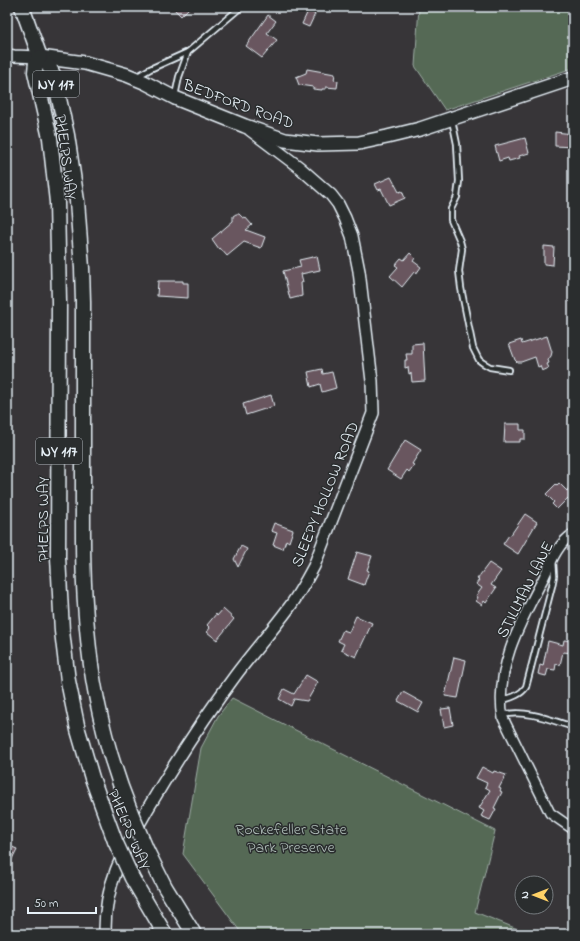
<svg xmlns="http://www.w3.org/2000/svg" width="580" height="941" viewBox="0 0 580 941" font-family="'Indie Flower',sans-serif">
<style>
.green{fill:#556954;stroke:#9eada6}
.building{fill:#69575e;stroke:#e8f1f8}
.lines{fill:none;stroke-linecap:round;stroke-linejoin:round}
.service-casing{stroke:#e8f1f8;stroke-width:8}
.minor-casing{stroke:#e8f1f8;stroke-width:12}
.tertiary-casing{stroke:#e8f1f8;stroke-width:14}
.secondary-casing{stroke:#e8f1f8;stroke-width:16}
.primary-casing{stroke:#e8f1f8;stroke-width:17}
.service{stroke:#2a2d2e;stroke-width:4.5}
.minor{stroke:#2a2d2e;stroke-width:9}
.tertiary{stroke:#2a2d2e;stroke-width:11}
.secondary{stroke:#2a2d2e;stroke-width:13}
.primary{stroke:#2a2d2e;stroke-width:14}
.primary-bridge-casing{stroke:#e8f1f8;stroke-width:17;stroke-linecap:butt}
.primary-bridge{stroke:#2a2d2e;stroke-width:14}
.labels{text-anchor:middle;stroke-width:3;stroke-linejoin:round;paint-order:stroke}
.shield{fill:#2a2d2e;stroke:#afb6bb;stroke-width:1}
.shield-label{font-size:15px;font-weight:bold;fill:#e8f1f8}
.street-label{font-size:16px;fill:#e8f1f8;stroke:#2a2d2e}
.park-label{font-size:16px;fill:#adbbb6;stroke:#2a2d2e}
</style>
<rect width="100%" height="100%" fill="#373538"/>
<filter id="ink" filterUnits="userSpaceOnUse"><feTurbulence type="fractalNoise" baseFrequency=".025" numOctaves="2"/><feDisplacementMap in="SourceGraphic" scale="8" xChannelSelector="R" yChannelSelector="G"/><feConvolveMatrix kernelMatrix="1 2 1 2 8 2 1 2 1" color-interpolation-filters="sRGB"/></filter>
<g filter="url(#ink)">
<g class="green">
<polygon points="419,7 573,7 573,68 445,110 415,66"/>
<polygon points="232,698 495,831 475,912 530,934 242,934 183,854 201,748 218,716"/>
</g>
<g class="building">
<polygon points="172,7 190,7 181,16"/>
<polygon points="308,11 315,14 309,27 302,24"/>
<polygon points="268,15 276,21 267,33 277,40 262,58 246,46"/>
<polygon points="307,69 335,74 334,80 338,81 337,88 326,87 326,89 322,89 322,90 313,89 313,87 299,85 296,77 306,73"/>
<polygon points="555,132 573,134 573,147 555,146"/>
<polygon points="525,138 529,153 519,156 520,158 509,161 508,158 499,161 495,146"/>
<polygon points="391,177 399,192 402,191 405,198 389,205 381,189 378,190 375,184"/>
<polygon points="236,214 239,214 243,218 245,217 252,225 246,230 265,237 261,248 244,242 227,256 220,248 219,249 212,239 233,221 233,216"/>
<polygon points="544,246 554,247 553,265 544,264"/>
<polygon points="410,253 415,258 413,261 421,267 416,274 414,272 402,287 390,276 398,267 395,265 401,258 404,260"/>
<polygon points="317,256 320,270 301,274 303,282 301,283 302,296 290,299 283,271 301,267 299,260"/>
<polygon points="158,281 183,281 183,283 188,283 188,298 157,296"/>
<polygon points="547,336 552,352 551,356 548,360 549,363 547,364 549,368 542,371 540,366 538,367 535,357 521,362 517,362 515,360 509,344 521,340 522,344"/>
<polygon points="423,343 425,381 412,382 411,373 409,374 408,367 405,368 405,360 407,360 406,354 412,354 412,344"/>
<polygon points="322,369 323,374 332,372 336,388 322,392 320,384 311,387 308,372"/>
<polygon points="271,395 274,406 246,415 243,404"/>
<polygon points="505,424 520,424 520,430 525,430 525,439 520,439 520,442 504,442"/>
<polygon points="405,440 421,450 412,464 414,465 409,472 407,470 401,479 387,470"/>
<polygon points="559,483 567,491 569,488 573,492 573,496 569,499 568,498 557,509 552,504 554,502 546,494 556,484 557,485"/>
<polygon points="525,514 537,522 518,554 503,544 509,535 510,536"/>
<polygon points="274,523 293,530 289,542 286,540 283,549 273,545 277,533 271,531"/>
<polygon points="241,546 247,549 238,567 234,559"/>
<polygon points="357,552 372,556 367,570 369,571 364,585 348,579"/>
<polygon points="489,563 501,571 491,585 496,588 486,603 484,601 482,605 476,601 478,597 476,596 482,588 476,584 479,580 477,579"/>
<polygon points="223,609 234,619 217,640 207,632 210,628 207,625 216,614 217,616"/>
<polygon points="356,616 372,623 356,657 341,650 344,644 338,641 343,630 349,632"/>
<polygon points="564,640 573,641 573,653 563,652 560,665 556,664 555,670 548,669 546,676 538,674 540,665 543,666 548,641 563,645"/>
<polygon points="454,657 466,660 458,698 445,696"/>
<polygon points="306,675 318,682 307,701 294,699 291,706 279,699 284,689 294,694"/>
<polygon points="403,692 423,703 418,712 398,701"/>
<polygon points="450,708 453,725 444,727 441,709"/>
<polygon points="482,767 493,773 494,771 506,775 499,788 501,789 500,791 502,792 494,808 496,809 490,820 481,816 484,811 479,808 490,790 485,787 487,783 476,778"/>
<polygon points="7,845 17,849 7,869"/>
</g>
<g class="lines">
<g class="service-casing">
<g id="service">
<polyline points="138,76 150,69 188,52"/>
<polyline points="175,96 179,77 188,52 241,7"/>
<polyline points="452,120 457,144 459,181 457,197 451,209 451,220 460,241 462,249 459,271 461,288 473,348 479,360 483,363 490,367 509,370"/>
<path d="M500,701C509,698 520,696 526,687L552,586L554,576L553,560"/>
<path d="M503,715C526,709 551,720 573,727"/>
</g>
</g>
<g class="minor-casing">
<path id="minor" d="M573,534C558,543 550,564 543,579C521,621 494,669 503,718L550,813L573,829"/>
</g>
<g class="tertiary-casing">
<g id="tertiary">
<polyline points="7,55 14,56 40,57"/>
<path d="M105,934C104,884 123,852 147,810C174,764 203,719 235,676C252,653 271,632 288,609C298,596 306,581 314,566L373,413L372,381L359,271L352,236L345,218L338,204L331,195L299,167L250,130"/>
</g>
</g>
<g class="secondary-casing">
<polyline id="secondary" points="40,57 85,63 127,75 144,82 175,98 245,126 285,140 318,144 359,143 387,137 420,129 573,78"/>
</g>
<g class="primary-casing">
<g id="primary">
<path d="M22,7L40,57L48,65L54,76L67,135L77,201L82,268L83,302C83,360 83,419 83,477C83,527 82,578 87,628C92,692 107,754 131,813"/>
<polyline points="40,57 36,62 35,72 50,138 57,202 59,302 58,557 62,631 68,681 78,730 92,778 115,841"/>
<polyline points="147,851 165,887 194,934"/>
<polyline points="132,878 165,934"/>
</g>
</g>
<use href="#service" class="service"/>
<use href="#minor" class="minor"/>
<use href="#tertiary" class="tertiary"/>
<use href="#secondary" class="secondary"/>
<use href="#primary" class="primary"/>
<g class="primary-bridge-casing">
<g id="primary-bridge">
<polyline points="131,813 147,851"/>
<polyline points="115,841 132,878"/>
</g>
</g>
<use href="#primary-bridge" class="primary-bridge"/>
</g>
</g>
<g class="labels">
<g class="shield">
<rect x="33" y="71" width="46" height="26" rx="3"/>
<rect x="36" y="438" width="46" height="26" rx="3"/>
</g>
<g class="shield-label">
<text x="56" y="89">NY 117</text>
<text x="59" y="456">NY 117</text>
</g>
<g class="street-label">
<text transform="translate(239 103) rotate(20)" y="6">BEDFORD ROAD</text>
<text transform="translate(67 157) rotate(83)" y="6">PHELPS WAY</text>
<text transform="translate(324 494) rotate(-68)" y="6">SLEEPY HOLLOW ROAD</text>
<text transform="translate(42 519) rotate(-90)" y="6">PHELPS WAY</text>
<text transform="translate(524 589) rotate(-63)" y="6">STILLMAN LANE</text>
<text transform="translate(130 829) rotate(67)" y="6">PHELPS WAY</text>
</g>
<g class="park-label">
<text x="291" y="834">Rockefeller State<tspan x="291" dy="18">Park Preserve</tspan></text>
</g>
</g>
<rect width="580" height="941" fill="none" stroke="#2a2d2e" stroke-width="24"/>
<rect x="12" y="12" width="556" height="917" fill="none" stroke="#e8f1f8" stroke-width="1.5" filter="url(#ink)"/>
<g transform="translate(534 895) rotate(270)"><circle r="19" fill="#2a2d2e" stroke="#767b7f"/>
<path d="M0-3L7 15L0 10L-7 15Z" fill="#ffd166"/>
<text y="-6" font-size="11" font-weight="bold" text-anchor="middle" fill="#e8f1f8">N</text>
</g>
<path d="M28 907v6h68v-6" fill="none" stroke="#e8f1f8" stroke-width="2"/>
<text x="34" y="907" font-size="12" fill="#e8f1f8" stroke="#2a2d2e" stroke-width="3" paint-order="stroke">50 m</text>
</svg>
